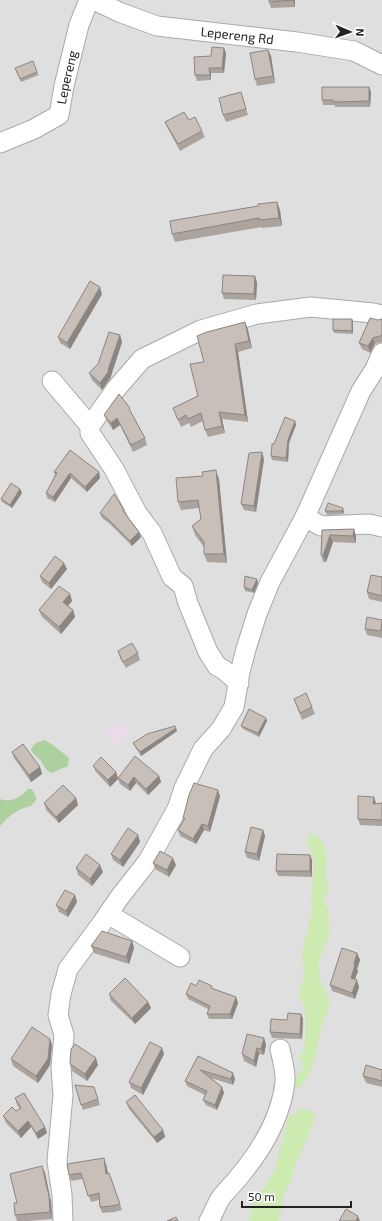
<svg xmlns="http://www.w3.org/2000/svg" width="382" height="1221" viewBox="0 0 382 1221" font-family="'Exo 2',sans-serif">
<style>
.residential{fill:#e0dfdf}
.industrial{fill:#ebdbe8}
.grass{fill:#cdebb0}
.forest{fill:#add19e}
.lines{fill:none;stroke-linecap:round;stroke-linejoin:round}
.minor-casing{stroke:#a9a9a9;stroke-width:21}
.minor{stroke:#fff;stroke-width:19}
.wall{fill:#aba49e}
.shaded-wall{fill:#8b8681}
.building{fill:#c7bfb8;stroke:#8b8681}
.labels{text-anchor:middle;stroke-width:3;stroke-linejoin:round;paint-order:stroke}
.street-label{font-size:13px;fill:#222;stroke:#fff}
</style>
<rect width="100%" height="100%" fill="#f2efe9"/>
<rect class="residential" x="0" y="0" width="382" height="1221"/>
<polygon class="industrial" points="119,722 130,735 116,746 105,733"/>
<g class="grass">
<polygon points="310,833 320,839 324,846 327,860 325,875 328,889 324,899 328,910 329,935 319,959 320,979 330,1003 323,1022 319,1037 315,1059 308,1076 298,1090 292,1082 304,1067 300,1057 305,1046 306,1022 305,1008 298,995 304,978 302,952 312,911 311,898 314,865 312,852 306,844"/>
<polygon points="304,1108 316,1115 304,1145 296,1162 291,1181 284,1192 279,1221 248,1221 252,1211 253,1195 260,1194 274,1172 289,1116"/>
</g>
<g class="forest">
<path d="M44,740L53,745L69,758L68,766L51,773C42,767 45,766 40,760C37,757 33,754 31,750C33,743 38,742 44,740Z"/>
<path d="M28,789H32L37,799L31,806C17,809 9,816 0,826V799C11,803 21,797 28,789Z"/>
</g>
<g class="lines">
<g class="minor-casing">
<g id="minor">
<path id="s1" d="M94,0L119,12L157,26L297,42L354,51L382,65"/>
<path id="s2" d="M0,143L34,129L59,115L64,86L79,25L89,0"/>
<polyline points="52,381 90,426"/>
<polyline points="305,517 321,526 369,524 382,527"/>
<polyline points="239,683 224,670 217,666 208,652 188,603 183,586 172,577 152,533 137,513 114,469 90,433 90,426 116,389 142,359 201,330 257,314 311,307 373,313 382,315"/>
<polyline points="108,914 180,957"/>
<polyline points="63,1221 62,1195 57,1161 63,1095 61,1067 64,1035 58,1015 61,994 68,969 102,923 119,898 148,861 177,809 184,788 203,749 221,729 234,707 240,672 246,649 257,614 270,582 305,517 361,391 375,369 382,353"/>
<path d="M209,1221C213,1214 216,1206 220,1199C225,1191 233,1185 238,1178C260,1152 281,1118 285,1082C286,1072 282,1059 280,1049"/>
</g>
</g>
<use href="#minor" class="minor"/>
</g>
<g class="wall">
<polygon points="295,0 295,7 271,8 269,2"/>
<polygon points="268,50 271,56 275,83 257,86 255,79"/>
<polygon points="226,53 224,73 211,73 211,80 197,81 195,75 211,56"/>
<polygon points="15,68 37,72 39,75 21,82"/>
<polygon points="369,87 371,92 370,107 335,107 335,105 323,105 322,100"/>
<polygon points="243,98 248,115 226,122 223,115"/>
<polygon points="165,122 202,131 205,137 180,151 168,129"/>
<polygon points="258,206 280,210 282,226 262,228 262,227 175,242 172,234"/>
<polygon points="255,276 257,283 256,300 224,299 222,293"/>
<polygon points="102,294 70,349 60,343 58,337"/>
<polygon points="352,319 353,323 353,334 334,333 333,330"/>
<polygon points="382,319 382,342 375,344 370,353 362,349 359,343 378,320"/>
<polygon points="245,322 248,330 252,348 238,352 248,422 222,419 225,433 208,437 205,430 203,421 191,427 189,423 181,427 173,408 198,396 204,362"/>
<polygon points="120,335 122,342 111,376 111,377 102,390 92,380 89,373 98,364"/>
<polygon points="104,415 133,415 145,438 147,445 133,452 120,425 113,430 107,421"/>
<polygon points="295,421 296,425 289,443 288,462 272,460 271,456 274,444"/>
<polygon points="264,459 256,512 244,510 241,504"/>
<polygon points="54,472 99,472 100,478 87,492 71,478 55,502 47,498 46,493 55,475"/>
<polygon points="219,479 227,563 207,562 204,554 204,547 195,535 192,526 201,519 199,508 181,510 178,502"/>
<polygon points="20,489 22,493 12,508 2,502 1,499"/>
<polygon points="328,503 344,512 343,514 327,515 325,511"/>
<polygon points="100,513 125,514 139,532 141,537 132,546 110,524 102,518"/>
<polygon points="354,529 356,536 356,543 333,542 326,562 323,562 321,555 322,530"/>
<polygon points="67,569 51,589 42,582 40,576"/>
<polygon points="382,577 382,602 369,599 367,592"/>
<polygon points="258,583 254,593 245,591 244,587"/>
<polygon points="70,594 72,601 68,606 73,610 75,617 61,634 42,617 39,610"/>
<polygon points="382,620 382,638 367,635 365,629"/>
<polygon points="118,651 138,653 140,660 126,668 120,658"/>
<polygon points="294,699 312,707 315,714 302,720"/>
<polygon points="267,721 259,737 243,729 241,726"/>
<polygon points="177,731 141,756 135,747 133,743"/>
<polygon points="12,752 40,767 42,774 31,782 14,758"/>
<polygon points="93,766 116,772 118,778 159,776 161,782 148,795 136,783 130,791 120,784 118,779 110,787 96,772"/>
<polygon points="220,796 210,832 204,830 196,844 180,836 178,830 184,820 183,818"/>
<polygon points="76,798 78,805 59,823 46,810 44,803"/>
<polygon points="376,803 382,803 382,826 360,825 358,819"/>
<polygon points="263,830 265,836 259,861 247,858 245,852"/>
<polygon points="138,835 140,842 123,867 113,860 111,854"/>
<polygon points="310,855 312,860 312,877 278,876 276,871"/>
<polygon points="153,863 176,865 169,877 155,869"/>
<polygon points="76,868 103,872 92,886 78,875"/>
<polygon points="75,895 77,902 68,917 59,912 56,905"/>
<polygon points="132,941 134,948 129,964 94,953 91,946"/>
<polygon points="357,953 360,960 357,969 358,971 355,979 359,987 355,999 332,991 330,985"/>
<polygon points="196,986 212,986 212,988 236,997 238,1003 232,1019 209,1019 207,1014 208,1009 188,999 186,994"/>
<polygon points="109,994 148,1002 151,1008 135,1024 111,1001"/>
<polygon points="301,1014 303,1019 302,1039 272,1038 270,1032 287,1020"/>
<polygon points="266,1044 264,1055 259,1054 256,1067 244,1061 242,1054"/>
<polygon points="52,1045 50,1065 38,1083 13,1066 11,1059"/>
<polygon points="162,1048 164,1054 143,1095 131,1088 129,1082"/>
<polygon points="198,1056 235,1079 233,1085 211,1078 222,1087 224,1093 217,1110 206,1105 203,1100 205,1095 187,1086 185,1081"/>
<polygon points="70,1064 98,1065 87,1081 72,1071"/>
<polygon points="382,1070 382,1087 366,1083 363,1076"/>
<polygon points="75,1085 94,1087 100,1105 83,1110"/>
<polygon points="15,1098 45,1127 47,1133 38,1139 31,1127 21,1138 6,1123 3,1116 16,1111 20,1109 17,1105"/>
<polygon points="126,1102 163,1130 165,1137 157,1143 129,1109"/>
<polygon points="106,1164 108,1173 109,1173 122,1210 114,1212 102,1213 100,1207 99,1200 91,1202 83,1179 71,1181 69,1175"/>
<polygon points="45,1173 51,1202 52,1219 28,1221 17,1221 15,1215 17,1203"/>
</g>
<g class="shaded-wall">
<polygon points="293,0 295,0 295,7"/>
<polygon points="224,48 226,53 224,73 222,68"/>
<polygon points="268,50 271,56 275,83 273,76"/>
<polygon points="209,68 211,73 211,80 210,75"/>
<polygon points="369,87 371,92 370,107 369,101"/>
<polygon points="277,202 280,210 282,226 279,218"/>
<polygon points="255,276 257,283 256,300 254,294"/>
<polygon points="100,287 102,294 70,349 67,343"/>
<polygon points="352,319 353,323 353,334 352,331"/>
<polygon points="245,322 248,330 252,348 249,341"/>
<polygon points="120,335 122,342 111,376 111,377 102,390 100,383 108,370"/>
<polygon points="373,338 375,344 370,353 368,346"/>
<polygon points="235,344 238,352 248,422 245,415"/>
<polygon points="219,412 222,419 225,433 222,426"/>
<polygon points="117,418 120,425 113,430 111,423"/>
<polygon points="295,421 296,425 289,443 288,462 286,458 288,440"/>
<polygon points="262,452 264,459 256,512 254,506"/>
<polygon points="216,470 219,479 227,563 224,554"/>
<polygon points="99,472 100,478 87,492 85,487"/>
<polygon points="70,473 71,478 55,502 53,497"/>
<polygon points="20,489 22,493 12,508 10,505"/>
<polygon points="343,508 344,512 343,514 342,511"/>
<polygon points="354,529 356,536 356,543 353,536"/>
<polygon points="139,532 141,537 132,546 130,541"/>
<polygon points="330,535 333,542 326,562 323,556"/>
<polygon points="64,563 67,569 51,589 49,583"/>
<polygon points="257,579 258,583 254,593 252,590"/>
<polygon points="70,594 72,601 65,609 63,602"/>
<polygon points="73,610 75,617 61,634 59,627"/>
<polygon points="266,718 267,721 259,737 258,733"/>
<polygon points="176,728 177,731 141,756 140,752"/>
<polygon points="40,767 42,774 31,782 29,775"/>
<polygon points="116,772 118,779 110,787 108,780"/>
<polygon points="159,776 161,782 148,795 146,789"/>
<polygon points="134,777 136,783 130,791 128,785"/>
<polygon points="218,790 220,796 210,832 208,826"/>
<polygon points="374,797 376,803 373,804"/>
<polygon points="76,798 78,805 59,823 56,817"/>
<polygon points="202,824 204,830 196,844 193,839"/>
<polygon points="263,830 265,836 259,861 257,854"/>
<polygon points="138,835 140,842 123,867 120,860"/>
<polygon points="310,855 312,860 312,877 310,871"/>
<polygon points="173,858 176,865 169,877 167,870"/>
<polygon points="100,865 103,872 92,886 90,879"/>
<polygon points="75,895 77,902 68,917 66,911"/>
<polygon points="132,941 134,948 129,964 126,957"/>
<polygon points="357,953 360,960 357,969 358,971 353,984 351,978 354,964"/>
<polygon points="357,980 359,987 355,999 352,993"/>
<polygon points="236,997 238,1003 232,1019 230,1014"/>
<polygon points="148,1002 151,1008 135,1024 132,1018"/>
<polygon points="301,1014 303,1019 302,1039 300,1034"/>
<polygon points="264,1038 266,1044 264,1055 261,1049"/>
<polygon points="50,1039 52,1045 50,1065 38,1083 36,1076"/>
<polygon points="162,1048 164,1054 143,1095 141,1088"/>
<polygon points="257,1048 259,1054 256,1067 254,1061"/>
<polygon points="96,1058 98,1065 87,1081 85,1074"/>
<polygon points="233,1073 235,1079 233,1085 231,1079"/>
<polygon points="222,1087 224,1093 217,1110 215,1105"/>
<polygon points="28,1121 31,1127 21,1138 18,1131"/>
<polygon points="45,1127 47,1133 38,1139 36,1133"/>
<polygon points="163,1130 165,1137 157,1143 154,1137"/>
<polygon points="104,1158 106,1164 109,1180 106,1174"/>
<polygon points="42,1166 45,1173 51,1202 52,1219 50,1212"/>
<polygon points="358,1216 360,1221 356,1221"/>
</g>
<g class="building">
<polygon points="269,0 293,0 269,2"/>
<polygon points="212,47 224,48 222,68 209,68 210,75 195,75 194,57 211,56"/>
<polygon points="268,50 273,76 255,79 250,53"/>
<polygon points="33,61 37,72 20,79 15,68"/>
<polygon points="322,87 369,87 369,101 334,102 333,100 322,100"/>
<polygon points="241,92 246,109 223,115 219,98"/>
<polygon points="184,112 189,120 195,117 202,131 178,144 165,122"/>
<polygon points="277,202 279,218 259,220 259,218 172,234 170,221 258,206 258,204"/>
<polygon points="223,275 255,276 254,294 222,293"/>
<polygon points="90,281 100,287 67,343 58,337"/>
<polygon points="370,318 378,320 382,319 382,336 379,336 373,338 368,346 359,343"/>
<polygon points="333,319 352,319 352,331 333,330"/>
<polygon points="245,322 249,341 235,344 245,415 219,412 222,426 205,430 201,413 188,419 186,415 178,420 173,408 198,396 190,364 204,362 197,336 207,332"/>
<polygon points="109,332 120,335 108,370 109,371 100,383 89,373 98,364"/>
<polygon points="119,394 130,408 129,409 145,438 131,445 117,418 111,423 104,415"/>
<polygon points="285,417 295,421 288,440 286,458 271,456 272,444 274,444"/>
<polygon points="70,450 99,472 85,487 70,473 53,497 46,493 57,473 54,472"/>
<polygon points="262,452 254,506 241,504 249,453"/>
<polygon points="216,470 224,554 204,554 204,542 192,526 201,519 198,500 178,502 176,478 203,476 202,472"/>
<polygon points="11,483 20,489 10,505 1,499"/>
<polygon points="114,494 124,510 123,511 139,532 130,541 108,519 100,513"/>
<polygon points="328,503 343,508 342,511 325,511"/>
<polygon points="354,529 353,536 330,535 323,556 321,555 322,530"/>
<polygon points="55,556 64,563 49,583 40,576"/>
<polygon points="371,575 382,577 382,596 367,592"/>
<polygon points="245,576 257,579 252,590 244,587"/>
<polygon points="59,586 70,594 63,602 73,610 59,627 39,610"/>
<polygon points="367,617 382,620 381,631 365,629"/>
<polygon points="132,643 138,653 123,662 118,651"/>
<polygon points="306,693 312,707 300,713 294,699"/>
<polygon points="249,709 266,718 258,733 241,726"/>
<polygon points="175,726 176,728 140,752 133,743 147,734"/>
<polygon points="23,744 40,767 29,775 12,752"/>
<polygon points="135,756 159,776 146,789 134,777 128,785 118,778"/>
<polygon points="101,757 116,772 108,780 93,766"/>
<polygon points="194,783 218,790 208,826 202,824 193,839 178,830 185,818 183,818 189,795"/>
<polygon points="63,785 76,798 56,817 44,803"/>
<polygon points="358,796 374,797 373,804 382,803 382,820 358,819"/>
<polygon points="251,827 263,830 257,854 245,852"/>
<polygon points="128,828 138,835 120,860 111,854"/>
<polygon points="160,851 173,858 167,870 153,863"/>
<polygon points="86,854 100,865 90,879 76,868"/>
<polygon points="277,854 310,855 310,871 276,871"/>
<polygon points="65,890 75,895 66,911 56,905"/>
<polygon points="102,931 132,941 126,957 91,946"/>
<polygon points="342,948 357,953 354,964 355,965 351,978 357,980 352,993 330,985"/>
<polygon points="125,978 148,1002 132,1018 109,994"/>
<polygon points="199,980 212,986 211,988 236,997 230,1014 207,1014 210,1006 186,994 191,983 196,986"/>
<polygon points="288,1013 301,1014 300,1034 270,1032 271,1019 287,1020"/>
<polygon points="32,1027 50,1039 48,1059 36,1076 11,1059"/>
<polygon points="247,1034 264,1038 261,1049 257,1048 254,1061 242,1054"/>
<polygon points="150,1042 162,1048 141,1088 129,1082"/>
<polygon points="75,1044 96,1058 85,1074 70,1064 71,1049"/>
<polygon points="198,1056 233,1073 231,1079 200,1070 222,1087 215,1105 203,1100 207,1091 185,1081"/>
<polygon points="366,1065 382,1070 382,1081 363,1076"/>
<polygon points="75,1085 94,1087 98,1099 81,1105"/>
<polygon points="24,1093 45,1127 36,1133 28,1121 18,1131 3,1116 12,1107 16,1111 21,1108 15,1098"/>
<polygon points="135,1095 163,1130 154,1137 126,1102"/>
<polygon points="104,1158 106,1174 109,1173 120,1204 112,1206 100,1207 99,1193 88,1196 81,1173 69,1175 67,1164"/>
<polygon points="42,1166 49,1196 50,1212 15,1215 14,1203 17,1203 10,1174"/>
<polygon points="346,1209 358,1216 356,1221 339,1221"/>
<polygon points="176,1217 178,1221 167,1221"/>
</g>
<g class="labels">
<g class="street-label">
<text dy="5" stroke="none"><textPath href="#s1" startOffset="149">Lepereng Rd</textPath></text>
<text dy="5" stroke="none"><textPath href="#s2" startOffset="104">Lepereng</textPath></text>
</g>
</g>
<g transform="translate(350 32) rotate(92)" stroke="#ffffff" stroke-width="3" paint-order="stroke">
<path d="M0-3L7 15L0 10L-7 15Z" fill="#222222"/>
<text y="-6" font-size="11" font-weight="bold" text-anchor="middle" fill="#222222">N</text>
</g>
<path d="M242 1201v6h109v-6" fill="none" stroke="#222222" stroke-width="2"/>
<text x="248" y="1201" font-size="12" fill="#222222" stroke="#ffffff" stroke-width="3" paint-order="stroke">50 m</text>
</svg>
